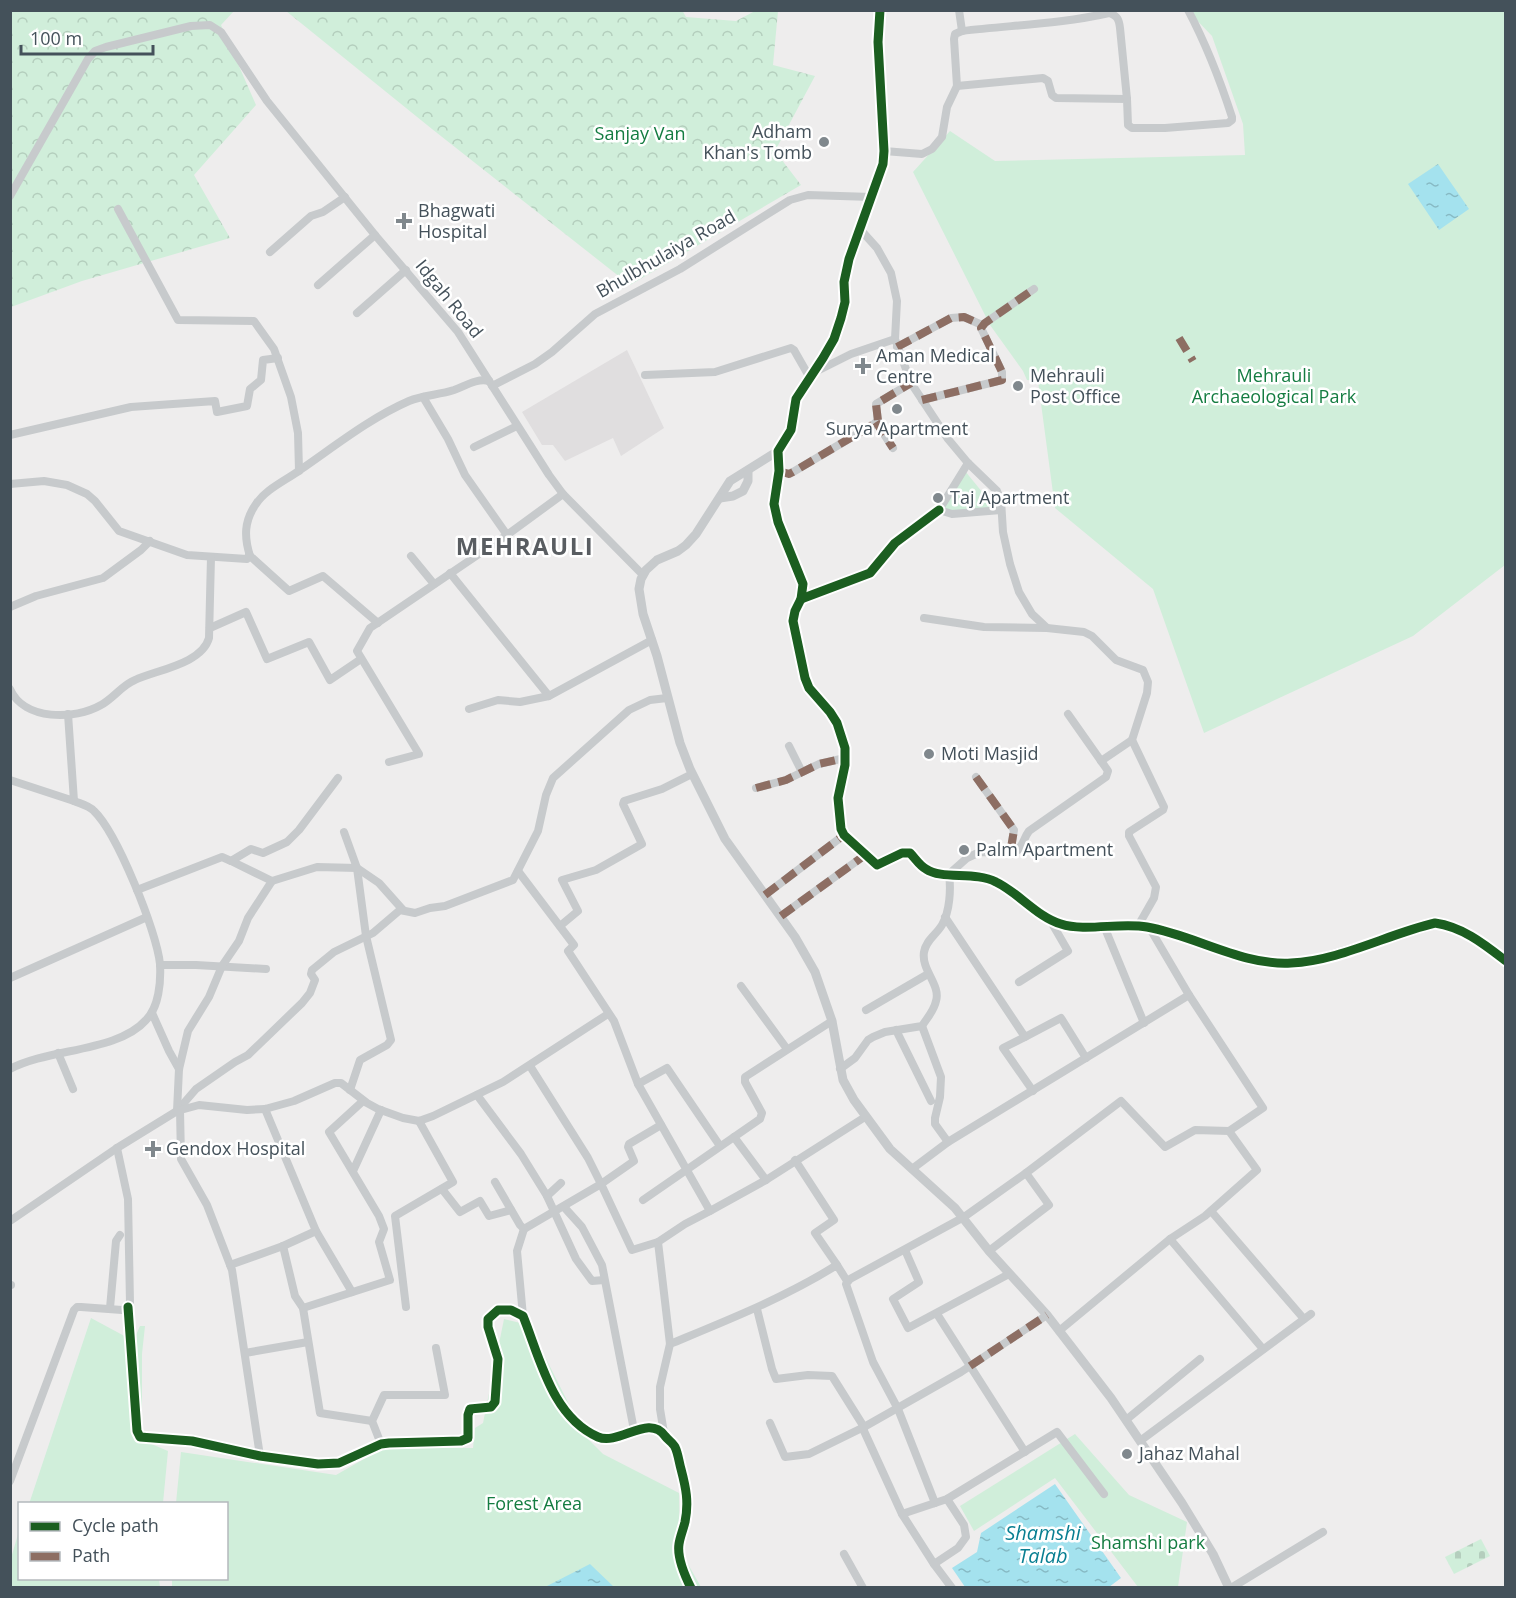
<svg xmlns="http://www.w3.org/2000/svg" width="1516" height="1598" viewBox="0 0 1516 1598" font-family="'Open Sans',sans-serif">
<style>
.education{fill:#e0dedf}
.forest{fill:url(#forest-crowns)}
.cemetery{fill:url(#cemetery-stones)}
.park{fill:#d0eeda}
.water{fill:url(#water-ripples)}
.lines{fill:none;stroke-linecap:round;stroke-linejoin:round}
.minor{stroke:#c7cacc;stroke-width:8}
.tertiary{stroke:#c7cacc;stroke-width:9}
.quiet{stroke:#8d6e63;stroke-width:8;stroke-dasharray:15 8;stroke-linecap:butt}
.cycleway-casing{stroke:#fff;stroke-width:13}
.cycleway{stroke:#1b5e20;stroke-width:9}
.poi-dot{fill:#80888d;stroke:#fff;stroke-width:2}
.labels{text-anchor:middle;stroke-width:5;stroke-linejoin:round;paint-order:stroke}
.poi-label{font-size:18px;fill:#44515a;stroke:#fff;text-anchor:start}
.park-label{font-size:18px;fill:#147c41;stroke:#fff}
.street-label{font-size:18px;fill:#44515a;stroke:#fff}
.water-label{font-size:20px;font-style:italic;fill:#097f92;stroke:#fff}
.district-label{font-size:24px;font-weight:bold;letter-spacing:1.5px;fill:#595d61;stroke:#fff}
</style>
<defs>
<pattern id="forest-crowns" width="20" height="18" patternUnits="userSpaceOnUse" patternTransform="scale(1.5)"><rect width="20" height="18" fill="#d0eeda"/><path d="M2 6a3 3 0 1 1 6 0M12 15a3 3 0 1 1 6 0" fill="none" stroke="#b4cebd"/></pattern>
<pattern id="cemetery-stones" width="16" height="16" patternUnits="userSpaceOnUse" patternTransform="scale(1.5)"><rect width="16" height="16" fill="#d0eeda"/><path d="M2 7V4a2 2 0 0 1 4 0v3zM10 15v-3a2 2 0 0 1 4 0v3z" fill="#b4cebd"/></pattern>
<pattern id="water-ripples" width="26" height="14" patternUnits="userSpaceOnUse" patternTransform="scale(1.5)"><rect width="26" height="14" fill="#a4e2ee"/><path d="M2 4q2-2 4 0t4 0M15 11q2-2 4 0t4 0" fill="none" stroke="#87bac4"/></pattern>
</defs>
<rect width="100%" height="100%" fill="#eeeded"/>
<polygon class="education" points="627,350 664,428 621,456 613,438 565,461 553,445 542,445 522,412"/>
<g class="forest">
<polygon points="682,10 686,17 736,21 755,11 778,11 773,65 815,76 775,151 801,185 630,285 432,129 286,11"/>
<polygon points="11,11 234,11 221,25 256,105 194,175 230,238 82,281 11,307"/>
</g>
<polygon class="cemetery" points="1481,1539 1490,1556 1454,1574 1445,1557"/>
<g class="park">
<polygon points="1188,11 1505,11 1505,565 1413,636 1204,733 1153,589 1055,508 1038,381 1027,380 1023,371 990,325 913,172 950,131 995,161 1245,155 1243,124 1212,36"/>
<polygon points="965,471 996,509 945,511 943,504"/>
<polygon points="91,1318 130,1339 136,1335 140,1326 145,1326 142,1354 142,1440 168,1451 163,1503 29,1504"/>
<polygon points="504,1319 529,1325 585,1436 603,1454 679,1493 680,1550 701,1587 172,1588 172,1579 226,1578 226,1504 176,1503 181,1452 336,1475 385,1447 473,1448 475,1428 483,1423"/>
<polygon points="1075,1434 1129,1495 1187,1522 1178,1587 1138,1587 1055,1478 974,1531 960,1506"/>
<polygon points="19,1531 20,1578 159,1579 160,1587 11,1587 11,1558"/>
</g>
<g class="water">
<polygon points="1438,164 1469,209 1439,230 1408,184"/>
<polygon points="1055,1484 1121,1578 1109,1587 965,1587 952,1568 977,1552 981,1533"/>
<polygon points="590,1564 614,1587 545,1587"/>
</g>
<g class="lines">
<g class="minor">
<polyline points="959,10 962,31"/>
<path d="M957,86L1043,78L1048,81L1052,95L1056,98L1127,99L1128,125L1132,128H1165L1228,123L1232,120V117C1220,80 1206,44 1188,10"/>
<path d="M884,151L922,154L932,149L942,137L947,107L957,86L954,39L955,34L962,31C1011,25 1061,24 1109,13C1118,16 1119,20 1120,28L1127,99"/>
<polyline points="10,196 88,59 95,51 106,47 191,26 210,25 221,32 267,101 375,235 458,332 549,475 563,494 643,575"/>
<polyline points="118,209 178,320 254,321 274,349 291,397 298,433 299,471"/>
<polyline points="859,228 877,248 891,273 897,301 895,339 911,383 948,439 968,463 997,491 1001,500 1003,532 1010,564 1019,592 1032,614 1047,628 1084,632 1092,636 1116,660 1143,670 1148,682 1147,693 1132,740 1164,807 1163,810 1129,832 1129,836 1156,887 1154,898 1138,926"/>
<polyline points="270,252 311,216 323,212 345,197"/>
<polyline points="318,285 375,235"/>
<polyline points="357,313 406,270"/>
<polyline points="897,347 951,318 964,317 982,325"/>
<polyline points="813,373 851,354 895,339"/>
<polyline points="645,375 715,372 791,348 794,350 810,378"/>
<polyline points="492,386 535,364 552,352 595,314 680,269 790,200 808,195 872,197"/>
<polyline points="423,397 448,439 465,475 507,535"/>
<polyline points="922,400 1002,380 1002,372 981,328 985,323 1034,289"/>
<polyline points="876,422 893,448"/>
<polyline points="10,435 131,407 215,401 217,412 247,406 250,389 261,380 263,360 278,358"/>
<polyline points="474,447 517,426"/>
<path d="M778,451C781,474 770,494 775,514C780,536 802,565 803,586C804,597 796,605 794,616C791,630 800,663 805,678C813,701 835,710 842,739C849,768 828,808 843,833C849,844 863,853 872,862C885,869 896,852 910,853L927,870L953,875H975L995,881L1060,924L1069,926L1149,927L1257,960L1288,964L1304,962L1435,923C1463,927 1484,944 1506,961"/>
<polyline points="779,471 789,474 793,472 874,424 878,421 876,404 911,383"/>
<path d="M10,484L44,481L67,485L87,494L95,501L119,531L187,555L247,559L250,556C244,537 244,521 256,504C266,489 285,481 300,470C335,446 370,418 409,401C423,395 439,395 454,390C465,386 477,378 489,381"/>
<polyline points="939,510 952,514 1001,510"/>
<polyline points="249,555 289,591 323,576 378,623"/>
<polyline points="411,556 434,584"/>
<polyline points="450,573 549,696"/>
<polyline points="801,599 870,573 895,543 939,510 968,463"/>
<polyline points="10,607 36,596 103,578 141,550 150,541"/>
<polyline points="924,618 984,627 1047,628"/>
<polyline points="210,628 246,612 267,659 309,642 330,680 361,659"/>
<path d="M10,689C24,721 75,720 101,705C114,698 122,685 135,680C156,670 202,664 209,638L211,557"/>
<polyline points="469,709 498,700 520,702 549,696 652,640"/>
<polyline points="789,746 802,772"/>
<polyline points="1101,761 1132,740"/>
<polyline points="389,762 419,754 357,651 370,628 507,535 563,494"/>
<polyline points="976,777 1014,830 1010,854"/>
<polyline points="10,780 74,801 68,714"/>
<polyline points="756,788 786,780 819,764 845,758"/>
<polyline points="344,832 357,868 366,936 391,1040 387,1045 360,1060 350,1090"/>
<polyline points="518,871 574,945 568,951 614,1021 638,1084 710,1211 766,1180 865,1117"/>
<polyline points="272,881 317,867 357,868 379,883 403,910"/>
<polyline points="137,890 222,857 231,861 251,849 263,853 287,842 299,830 338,778"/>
<polyline points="765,895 844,835"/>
<polyline points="781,916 865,855"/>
<polyline points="945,917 1025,1037 1061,1018 1086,1058"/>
<polyline points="560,926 578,911 562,880 596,870 642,844 623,804 624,801 662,789 692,774"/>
<polyline points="1104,926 1144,1023"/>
<polyline points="1149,927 1189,995 1263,1108 1229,1131"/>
<polyline points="160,965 196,965 266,969"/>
<polyline points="10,978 147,917"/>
<polyline points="1019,982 1068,951 1050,920"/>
<polyline points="741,986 787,1049"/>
<polyline points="866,1010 928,974"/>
<polyline points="152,1013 169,1051 179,1069"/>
<polyline points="922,1026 941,1077 940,1097 935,1118 935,1124 948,1142"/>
<polyline points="896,1030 931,1101"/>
<polyline points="1025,1037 1003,1048 1033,1091"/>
<polyline points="58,1053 73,1089"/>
<polyline points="530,1066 588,1158 601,1184 634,1161 628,1147 629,1144 661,1125"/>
<path d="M10,1069C49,1048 118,1052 146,1020C159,1007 161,982 160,964C157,932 117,833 94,811C88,805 81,804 74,801"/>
<path d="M840,1069L855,1058L868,1040L873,1037L885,1032L922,1026C927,1018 934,1011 936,1001C941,985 921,970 924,952C926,940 936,935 942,925C950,911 951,889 949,874L967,858L980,852L1014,853C1023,848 1023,839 1029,831L1106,777L1108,771L1106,768L1068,714"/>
<polyline points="638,1084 667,1068 720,1146"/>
<polyline points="477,1095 521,1154 547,1196 561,1183"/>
<polyline points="265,1109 316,1231 352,1292"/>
<polyline points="180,1110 181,1159 207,1205 232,1270 260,1456"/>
<polyline points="177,1111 196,1089 235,1062 248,1055 302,1003 310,993 315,980 311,974 312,970 334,952 373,933 400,910 415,913 430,908 445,906 513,880 538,831 546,795 553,778 629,710 650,700 667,698"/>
<polyline points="177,1111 179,1069 188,1031 209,997 222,966 239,941 248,918 272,881 231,861"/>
<polyline points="734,1137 766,1180"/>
<polyline points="795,1160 834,1220 815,1233 837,1265"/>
<polyline points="912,1169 948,1142 1189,995"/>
<polyline points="353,1171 381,1110"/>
<polyline points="495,1182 520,1225 524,1229 601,1184 632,1250 658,1242"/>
<polyline points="442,1189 460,1212 480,1201 489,1216 511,1210"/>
<polyline points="547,1196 576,1259 592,1281 604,1280"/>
<polyline points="643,1200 760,1119 762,1113 745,1082 745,1077 832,1021"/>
<polyline points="564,1207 582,1227 602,1265 634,1430"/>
<polyline points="1211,1211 1304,1319"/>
<polyline points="10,1221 117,1148 177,1111 199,1105 247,1110 265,1109 294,1101 335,1083 341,1083 367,1103 378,1109 403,1118 419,1121 433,1116 503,1082 608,1014"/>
<polyline points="1170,1239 1263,1349"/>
<polyline points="283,1246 295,1296 303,1308 320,1413 372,1421"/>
<polyline points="905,1250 919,1282 893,1299 908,1328 1009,1274"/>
<polyline points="989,1251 1049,1205 1026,1173 1121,1101 1165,1147 1195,1130 1229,1131 1257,1170 1205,1216 1170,1239 1059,1331"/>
<polyline points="230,1265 283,1246 316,1231"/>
<polyline points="10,1285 11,1285"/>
<path d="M128,1307L137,1431L140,1437L192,1441L260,1456L318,1464L339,1463L381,1444L389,1443L461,1441L468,1438V1415L470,1409L491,1407L495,1402L498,1359L488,1327V1319L498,1310H511L523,1316C540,1358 552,1417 598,1437C619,1446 649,1413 665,1436C668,1440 673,1443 675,1447C678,1453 679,1462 681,1469C686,1488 689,1502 685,1522C683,1530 680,1537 679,1544C677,1557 685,1576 691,1588"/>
<polyline points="406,1307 395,1216 453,1182 419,1121"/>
<polyline points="110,1308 116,1241 120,1235"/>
<polyline points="303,1308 390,1280 379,1242 384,1229 379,1216 329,1132 363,1101"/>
<polyline points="757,1309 772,1369 776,1379 808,1375 832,1376 864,1427 809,1454 785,1457 770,1423"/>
<polyline points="937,1314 1025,1452"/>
<polyline points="523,1316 517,1251 524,1229"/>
<polyline points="670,1344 658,1242 685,1224 710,1211"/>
<polyline points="245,1353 308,1342"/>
<polyline points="1126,1420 1200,1359"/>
<path d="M664,1433L660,1409V1387L670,1344C728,1320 784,1298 837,1265L847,1281"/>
<polyline points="1140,1441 1311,1314"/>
<polyline points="381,1444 372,1421 384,1395 445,1395 436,1348"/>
<polyline points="10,1481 74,1310 77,1307 81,1307 122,1310 128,1307 130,1303 128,1199 117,1148"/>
<polyline points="935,1503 898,1409 873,1362 846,1284 850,1279 964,1217 1026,1173"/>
<polyline points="902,1514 947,1499 1057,1432 1104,1494"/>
<polyline points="844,1554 863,1588"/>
<polyline points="934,1564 958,1548 966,1537 964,1525 947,1499"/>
<polyline points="952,1588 934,1564 902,1514 864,1431 864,1427 961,1372 1047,1315"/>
<polyline points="1231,1588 1323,1532"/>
</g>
<g class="tertiary">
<polyline points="880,10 878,42 883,158 872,197 849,259 845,272 843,311 834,339 796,399 791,430 778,451 730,481 696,534 686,545 678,551 657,560 646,570 641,579 639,589 643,614 657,656 680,743 690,769 725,839 795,937 815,972 832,1021 843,1080 854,1100 890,1149 955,1208 989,1251 1047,1315 1111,1398 1182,1503 1213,1554 1229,1588"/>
<polyline points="720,498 733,496 743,491 748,481 748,472"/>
</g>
<g class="quiet">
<polyline points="1179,338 1193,361"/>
<polyline points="897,347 951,318 964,317 982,325"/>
<polyline points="922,400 1002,380 1002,372 981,328 985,323 1034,289"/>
<polyline points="876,422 893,448"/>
<polyline points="779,471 789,474 793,472 874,424 878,421 876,404 911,383"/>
<polyline points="976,777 1014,830 1010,854"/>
<polyline points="756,788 786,780 819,764 845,758"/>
<polyline points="765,895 844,835"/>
<polyline points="781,916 865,855"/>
<polyline points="970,1366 1047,1315"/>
</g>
<g class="cycleway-casing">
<g id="cycleway">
<path d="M880,10L878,42L884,151L883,164L849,259L844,282L845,302L841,318L834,339L823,358L796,399L791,430L778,451L779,471L774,504L778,522L803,584L801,599L795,611L793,621L805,678L809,688L830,712L837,723L845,748V765L838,798L841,829L844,835L877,865L902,853H910C915,858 920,866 926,869C942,880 975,871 996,882C1019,893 1037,917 1061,924C1085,932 1121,922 1147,927C1194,935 1243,966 1291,963C1339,961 1388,934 1435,923C1463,927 1484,944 1506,961"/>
<polyline points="801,599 870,573 895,543 939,510"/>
<path d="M128,1307L137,1431L140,1437L192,1441L260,1456L318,1464L339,1463L381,1444L389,1443L461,1441L468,1438V1415L470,1409L491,1407L495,1402L498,1359L488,1327V1319L498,1310H511L523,1316C540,1358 552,1417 598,1437C619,1446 649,1413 665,1436C668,1440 673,1443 675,1447C678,1453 679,1462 681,1469C686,1488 689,1502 685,1522C683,1530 680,1537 679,1544C677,1557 685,1576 691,1588"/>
</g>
</g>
<use href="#cycleway" class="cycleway"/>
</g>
<g class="poi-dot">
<circle cx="824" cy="142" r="6"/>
<path d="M401 212h6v6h6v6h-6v6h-6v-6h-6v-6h6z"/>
<path d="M860 357h6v6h6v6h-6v6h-6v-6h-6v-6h6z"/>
<circle cx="1018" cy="386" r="6"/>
<circle cx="897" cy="409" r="6"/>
<circle cx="938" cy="498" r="6"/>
<circle cx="929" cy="754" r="6"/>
<circle cx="964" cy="850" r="6"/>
<path d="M150 1140h6v6h6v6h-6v6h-6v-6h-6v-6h6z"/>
<circle cx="1127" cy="1454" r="6"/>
</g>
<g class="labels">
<g class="poi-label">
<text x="812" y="138" text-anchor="end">Adham<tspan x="812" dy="21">Khan's Tomb</tspan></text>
<text x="418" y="217">Bhagwati<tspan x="418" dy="21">Hospital</tspan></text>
<text x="876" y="362">Aman Medical<tspan x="876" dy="21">Centre</tspan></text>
<text x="1030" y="382">Mehrauli<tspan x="1030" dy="21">Post Office</tspan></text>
<text x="897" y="435" text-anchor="middle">Surya Apartment</text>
<text x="950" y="504">Taj Apartment</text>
<text x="941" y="760">Moti Masjid</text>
<text x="976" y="856">Palm Apartment</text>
<text x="166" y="1155">Gendox Hospital</text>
<text x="1139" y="1460">Jahaz Mahal</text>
</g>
<g class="park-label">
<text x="640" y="140">Sanjay Van</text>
<text x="1274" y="382">Mehrauli<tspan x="1274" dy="21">Archaeological Park</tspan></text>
<text x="534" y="1510">Forest Area</text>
<text x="1148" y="1549">Shamshi park</text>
</g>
<g class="street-label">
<text transform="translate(666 254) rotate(-30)" y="6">Bhulbhulaiya Road</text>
<text transform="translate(449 299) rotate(51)" y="6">Idgah Road</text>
</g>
<g class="water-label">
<text x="1043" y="1540">Shamshi<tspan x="1043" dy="23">Talab</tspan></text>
</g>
<g class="district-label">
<text x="525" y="555">MEHRAULI</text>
</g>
</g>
<rect width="1516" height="1598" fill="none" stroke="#44515a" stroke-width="24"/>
<rect x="18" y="1502" width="210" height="78" fill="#ffffff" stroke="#b4b9bd" stroke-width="1.5"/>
<rect x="30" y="1522" width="30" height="9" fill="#1b5e20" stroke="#b4b9bd" stroke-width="1.5"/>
<text x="72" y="1532" font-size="18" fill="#44515a">Cycle path</text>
<rect x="30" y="1552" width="30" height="9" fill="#8d6e63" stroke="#b4b9bd" stroke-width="1.5"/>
<text x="72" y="1562" font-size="18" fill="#44515a">Path</text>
<path d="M21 45v9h132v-9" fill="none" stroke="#44515a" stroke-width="3"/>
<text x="30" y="45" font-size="18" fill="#44515a" stroke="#ffffff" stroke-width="4.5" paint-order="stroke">100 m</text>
</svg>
